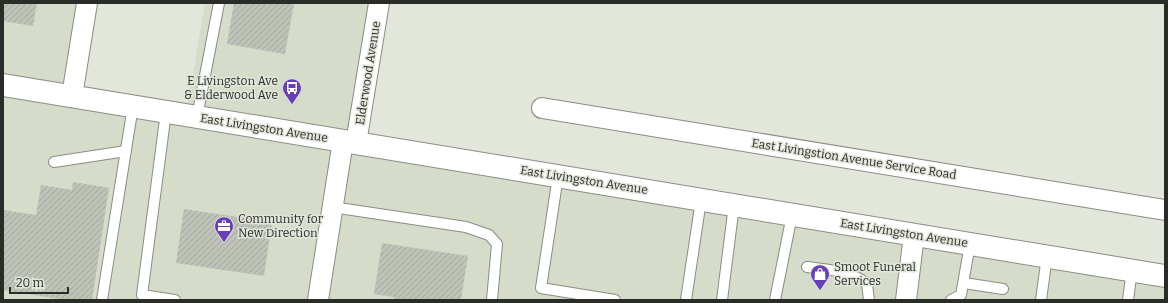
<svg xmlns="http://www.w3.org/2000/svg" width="1168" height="303" viewBox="0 0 1168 303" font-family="Bitter,serif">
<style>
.built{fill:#d5dcc9}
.building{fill:url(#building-hatch)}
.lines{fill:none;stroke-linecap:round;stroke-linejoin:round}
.service-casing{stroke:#898d83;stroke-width:12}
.minor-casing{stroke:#898d83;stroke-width:22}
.secondary-casing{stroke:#898d83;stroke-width:24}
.service{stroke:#fff;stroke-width:10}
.minor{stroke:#fff;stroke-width:20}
.secondary{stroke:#fff;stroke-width:22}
.labels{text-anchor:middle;stroke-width:3;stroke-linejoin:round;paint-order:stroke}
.street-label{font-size:12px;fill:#2a2c27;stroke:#e2e6db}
.poi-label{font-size:12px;fill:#2a2c27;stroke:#e2e6db;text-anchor:start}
</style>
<defs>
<pattern id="building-hatch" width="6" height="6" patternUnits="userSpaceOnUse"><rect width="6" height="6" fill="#bec2b7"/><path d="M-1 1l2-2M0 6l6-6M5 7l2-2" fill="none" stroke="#a3a79d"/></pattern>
</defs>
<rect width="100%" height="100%" fill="#e2e6db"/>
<polygon class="built" points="3,3 84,3 72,84 188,103 205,3 379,3 355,138 1165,271 1165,300 3,300"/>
<g class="building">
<polygon points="3,3 37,3 33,26 3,21"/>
<polygon points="234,3 294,3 285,54 227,44"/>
<polygon points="73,182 109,188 92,300 66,300 3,290 3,210 36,215 41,185 72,190"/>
<polygon points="184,209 272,222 264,276 176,263"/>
<polygon points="382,243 468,256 461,300 393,300 394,297 374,294"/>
</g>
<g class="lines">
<g class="service-casing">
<g id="service">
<polyline points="166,112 142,295 175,300"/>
<polyline points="197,117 219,3"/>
<polyline points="54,162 126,151"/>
<polyline points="558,176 541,288 615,300"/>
<polyline points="332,207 466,227 489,235 497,244 492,300"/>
<path d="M807,267C828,270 850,270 867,284L869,300"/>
<polyline points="964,283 1003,289"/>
<polyline points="102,300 133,106"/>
<polyline points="686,300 701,200"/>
<polyline points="722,300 734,205"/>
<polyline points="775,300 792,215"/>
<polyline points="951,300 961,295 970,244"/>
<polyline points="1041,300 1047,256"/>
<polyline points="1128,300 1132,270"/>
</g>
</g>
<g class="minor-casing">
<g id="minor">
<polyline points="72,96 87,3"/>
<polyline points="542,108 1165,210"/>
<polyline points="356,143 379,3"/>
<polyline points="318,300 343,141"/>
<polyline points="906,300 914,235"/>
</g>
</g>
<g class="secondary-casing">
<polyline id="secondary" points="3,85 1165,276"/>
</g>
<use href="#service" class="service"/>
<use href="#minor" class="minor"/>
<use href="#secondary" class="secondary"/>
</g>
<defs>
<g id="bus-pin" transform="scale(1)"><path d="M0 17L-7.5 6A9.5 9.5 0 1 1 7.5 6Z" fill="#683fb8" stroke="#e2e6db"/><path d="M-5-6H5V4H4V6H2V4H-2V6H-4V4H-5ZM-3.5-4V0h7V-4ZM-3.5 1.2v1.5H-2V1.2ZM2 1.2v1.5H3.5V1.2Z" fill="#fff"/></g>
<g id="office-pin" transform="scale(1)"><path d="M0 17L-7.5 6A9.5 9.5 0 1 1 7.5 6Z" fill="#683fb8" stroke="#e2e6db"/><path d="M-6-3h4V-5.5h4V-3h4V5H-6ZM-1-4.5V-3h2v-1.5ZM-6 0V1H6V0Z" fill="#fff"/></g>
<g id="shop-pin" transform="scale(1)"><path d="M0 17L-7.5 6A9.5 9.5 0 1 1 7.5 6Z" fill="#683fb8" stroke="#e2e6db"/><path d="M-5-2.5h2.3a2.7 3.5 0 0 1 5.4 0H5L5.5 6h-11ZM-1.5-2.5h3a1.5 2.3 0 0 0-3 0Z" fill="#fff"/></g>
</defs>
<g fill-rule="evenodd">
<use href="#bus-pin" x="292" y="88"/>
<use href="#office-pin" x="224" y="226"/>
<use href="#shop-pin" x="820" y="274"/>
</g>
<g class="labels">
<g class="street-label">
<text transform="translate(368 73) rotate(-81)" y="4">Elderwood Avenue</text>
<text transform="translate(264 128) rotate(9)" y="4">East Livingston Avenue</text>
<text transform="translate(854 159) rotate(9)" y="4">East Livingstion Avenue Service Road</text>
<text transform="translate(584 180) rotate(9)" y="4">East Livingston Avenue</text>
<text transform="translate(904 233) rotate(9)" y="4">East Livingston Avenue</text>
</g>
<g class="poi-label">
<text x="278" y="85" text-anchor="end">E Livingston Ave<tspan x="278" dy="14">&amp; Elderwood Ave</tspan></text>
<text x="238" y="223">Community for<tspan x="238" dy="14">New Direction</tspan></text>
<text x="834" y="271">Smoot Funeral<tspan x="834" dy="14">Services</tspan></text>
</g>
</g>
<rect width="1168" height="303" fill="none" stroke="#2a2c27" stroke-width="8"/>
<path d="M10 287v6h58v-6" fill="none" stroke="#2a2c27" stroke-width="2"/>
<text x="16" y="287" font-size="12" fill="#2a2c27" stroke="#e2e6db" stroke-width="3" paint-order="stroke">20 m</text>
</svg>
